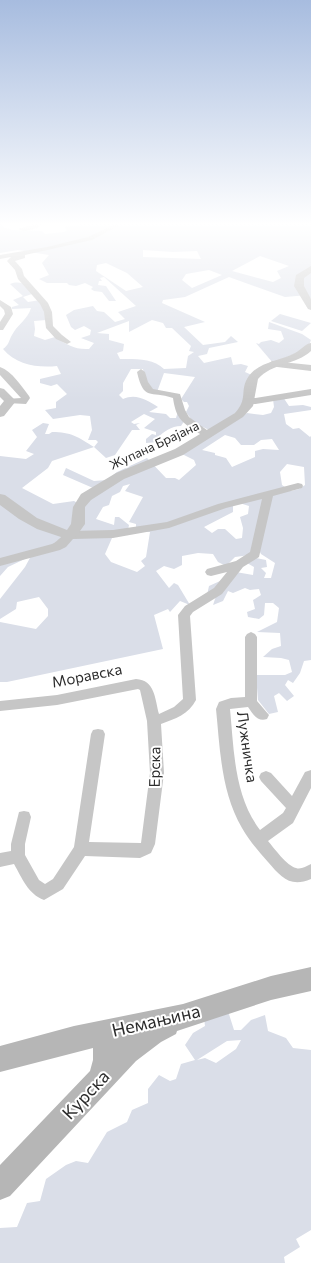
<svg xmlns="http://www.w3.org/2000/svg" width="311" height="1263" viewBox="0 0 311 1263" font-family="Commissioner,sans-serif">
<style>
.green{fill:#dadee8;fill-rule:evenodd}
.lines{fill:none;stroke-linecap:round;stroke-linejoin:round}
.minor{fill:#c6c6c6;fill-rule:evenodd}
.tertiary{fill:#c6c6c6;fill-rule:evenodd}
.secondary{fill:#b6b6b6;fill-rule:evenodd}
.labels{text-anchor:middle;stroke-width:4;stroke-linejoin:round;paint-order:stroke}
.far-street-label{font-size:13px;fill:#2c2c2c;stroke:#fff}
.street-label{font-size:15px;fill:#2c2c2c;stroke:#fff}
.near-street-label{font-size:18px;fill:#2c2c2c;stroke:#fff}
</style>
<rect width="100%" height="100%" fill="#fff"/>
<g class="green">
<path d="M0,224H4L3,227L12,230L42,231L45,234L64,232L67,230L64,227L82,224H311V299L308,295L285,297L229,277L185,297L163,300L162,303L205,322L184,327L203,345L225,342L231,336L238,342L209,348L207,354L198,356L204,363L231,357L233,365L241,364L248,366L245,372L254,376L248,404L211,431L203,427L195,432L186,429L191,419L186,412L189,406L187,402H184L181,399L195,377L164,373L157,392C146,387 145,381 143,369H131L123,383V391L119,395L123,399C136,393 147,400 158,407L149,412L166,414L170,418H176L178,411L185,420L181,426C171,426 164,432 157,438L160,440L158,442L146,443V439L152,434L156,435V432L144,428L155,419L144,414L131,422L134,424L140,423L136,425L140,430H132L115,455L106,458L94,447L52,461L48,468L22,488L53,504L74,501L81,505L93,488L63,475L66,468L94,481L107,480L117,472L147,458L166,478H175L179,480L196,465L194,460L182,454L247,413L263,415L271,413L274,407L273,399L283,397L289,406L303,405L311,407V410L284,414L286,424L293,429L299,428L310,437L311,436V660L304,661L300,673L293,683L288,680L285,685L294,696L287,701L279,693L274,696L278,712L269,714L258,700L256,675H285L292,672L289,660L281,658L263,657L272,649L281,646L280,633L257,632L277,622L279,608L273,603H265L264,615L259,619L248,617L247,612L255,609L253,600L261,595L259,589L250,590L245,588L233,593L228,591L223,601L213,605L216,596L207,595L209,586L220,581L230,571L253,575L254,567L247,563L256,558L266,560L267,567L261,568L266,573L264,578H271L275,563L261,554L259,550L250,555L235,557L226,566L218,562L213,554L198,553L182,556V565L174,569L164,566L156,571L169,588L174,583L178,585L190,605L180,601L170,612L168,609L154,615L163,649L7,682H0V622L36,629L48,616V609L39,597L17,602L16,609L0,619V599L25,567L31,556L8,567L0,576V456L26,459L34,454L26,451L37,437L32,430L43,423L49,424L45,434H49L52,432C71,432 78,437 94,447L98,442L96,440H88L92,430L90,416L80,415L53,419L45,410L56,408V402L67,394L57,384L51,386L40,383V379L61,374L57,366C38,368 16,365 3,349C9,345 9,340 12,335C17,325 28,319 31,308L12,309V307L19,305L13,300L23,296L10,284C21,280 28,285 35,293L23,297L28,302L40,300L45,306L46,320L34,321L35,329L34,336L45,340L55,337C66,344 75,350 89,349L94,343L81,338L90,335L91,330L84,326L75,330L71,327L66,315L74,310L93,306L97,311L104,312L115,322L125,319L118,312L136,306L104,277L100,278L102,281H99L98,285L106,286L116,301H109L102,292L94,291L91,289L93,287L85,283L76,286L69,285L67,283H47L39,279L49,275L42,263L49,255L18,250L0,253ZM143,250L173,252L197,251L201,259L143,257ZM260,256L289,266L277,271L281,278L273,282L232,271ZM106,263L127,273L143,287L126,291L96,271L97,265ZM209,270L222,275L192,288L182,280L186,274ZM152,320L163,323L166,328H172L191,346L189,351L194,352L188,356L186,368L164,369C153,358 135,359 120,359L117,353L123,351L124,344L109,340V334L97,333L129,321V332ZM225,435L235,438L241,445H254L261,440L272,439L279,450L263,449L255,451V457L232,467L226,458L215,455V453L202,450ZM287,464L304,467L305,485L299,489L291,491L282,485L280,472ZM130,484L125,491L143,497L129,522L136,524V532H150L146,557L141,561L145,566L137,572L111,562L105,554L112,538L128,530L129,525L119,517H115L114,525L96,519L103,507L109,505L112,496L120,492L123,486ZM233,501L249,506L248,514L240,517L243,528L242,538L236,539L225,529H218L212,533L204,527L233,512Z"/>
<polygon points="280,314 311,323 302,331 271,321"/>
<polygon points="269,322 302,334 311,340 308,348 273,363 256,343 259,344 261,342 271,340 279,343 284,339 281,331 268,329"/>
<path d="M228,1011L234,1030H241L251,1020L265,1015L268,1031L286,1038L293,1048L311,1050V1230L296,1239L300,1247L284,1257L285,1263H0V1228L17,1227L27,1203L40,1201L46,1179L66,1165L76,1161L88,1163L107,1132L127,1122L132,1110L148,1103V1089L159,1075L170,1081L176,1079L181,1064L195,1060L185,1045L193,1033L205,1026L204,1018ZM241,1040L236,1049L216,1063L205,1058L197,1060L227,1041Z"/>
</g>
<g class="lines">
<g class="minor">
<path d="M35,224H43C37,229 24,233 18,229Z"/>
<polygon points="115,224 122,224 92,240 25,255 25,258 15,261 22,269 24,276 48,303 52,312 53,326 62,335 71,342 67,344 56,339 46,328 44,312 40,304 18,279 15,270 7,261 11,257 0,259 0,255 47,247 88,237"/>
<polygon points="0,300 11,307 13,314 3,330 0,330 0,322 5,314 4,310 0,306"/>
<polygon points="272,361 311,365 311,371 269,366 268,364"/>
<path d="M0,367C12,371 22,387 29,396L30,398L26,404L7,403L5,401L7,399L21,398L0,375Z"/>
<path d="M141,369L145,372L148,382L153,389L180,394L185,410L189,417L211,433L213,435L211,437C205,439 187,426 182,421C176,415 174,405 173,398C150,390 144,402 137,372Z"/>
<polygon points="311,389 311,395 249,405 244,402 249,399"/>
<path d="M298,483L302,484L303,486L302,488L273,496L259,557L243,567L222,594L193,612L190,616L196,700C189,714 175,719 161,724L164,773L155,844L151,853L140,858L85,856L63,889L44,900C28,894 22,878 14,864L0,867V853L11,851V844L19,812L24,811L29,812L31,817L25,844V855L39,880L45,884L53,879L74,847L91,734L93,730L98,729L103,730L105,734L89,842L141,843L150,773L147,721L140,690L138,689L57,705L0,711V701L57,695L136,679C155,680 155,699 159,714L174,707L183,699L178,615L185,606L214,588L227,572L211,576L207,575L205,572L207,569L236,561L250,552L262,499L226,508L169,528L113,538L73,539L66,547L60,550L0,566V558L52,544C59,541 63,533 70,531L113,530L167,522L218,504Z"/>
<path d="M251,632L255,634L257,637V701L269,715L267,719C257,722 253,714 248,707L230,709C234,750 234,796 260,830L283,813L286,808L261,781L259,777L261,773L266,771L271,773L292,796L305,772L311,770V788L293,823L268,841C274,848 287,866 296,868C301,870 306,866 311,864V879C290,888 281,877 268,862C258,851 249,840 242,828C221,792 220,749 216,709L219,702L231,698L245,697V637L247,634Z"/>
</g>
<g class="tertiary">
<polygon points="311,266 311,273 304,278 304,286 311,299 311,310 308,309 294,286 296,275"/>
<path d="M311,343V351C296,365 272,363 258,379L253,406L243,417L183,455L124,479L91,500L85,507V524L75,538L70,539L61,537L37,529L19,519L0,505V494L5,495L37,518L67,530L71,524L73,507L81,494L116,473L175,449L235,413C248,399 240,392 247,379C256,362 280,361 295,353C301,350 305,344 311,343Z"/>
<polygon points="0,388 4,389 16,401 4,416 0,417 0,406 4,401 0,397"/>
</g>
<polygon class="secondary" points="311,967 311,991 271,1000 177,1031 176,1034 161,1042 136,1061 10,1196 0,1200 0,1165 90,1071 93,1060 93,1048 0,1072 0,1046 74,1026 183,1004 271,976"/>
</g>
<linearGradient id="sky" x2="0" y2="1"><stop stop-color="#a7bcdf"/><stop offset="0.56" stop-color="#fff"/><stop offset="1" stop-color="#fff" stop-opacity="0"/></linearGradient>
<rect width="311" height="400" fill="url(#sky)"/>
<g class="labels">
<g class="far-street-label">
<text transform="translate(154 445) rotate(-25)" y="5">Жупана Брајана</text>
</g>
<g class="street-label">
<text transform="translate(87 676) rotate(-11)" y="5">Моравска</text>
<text transform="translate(247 747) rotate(82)" y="5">Лужничка</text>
<text transform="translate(155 767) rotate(-89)" y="5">Ерска</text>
</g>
<g class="near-street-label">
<text transform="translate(156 1021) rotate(-13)" y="6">Немањина</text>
<text transform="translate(86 1095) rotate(-47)" y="6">Курска</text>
</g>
</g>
</svg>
